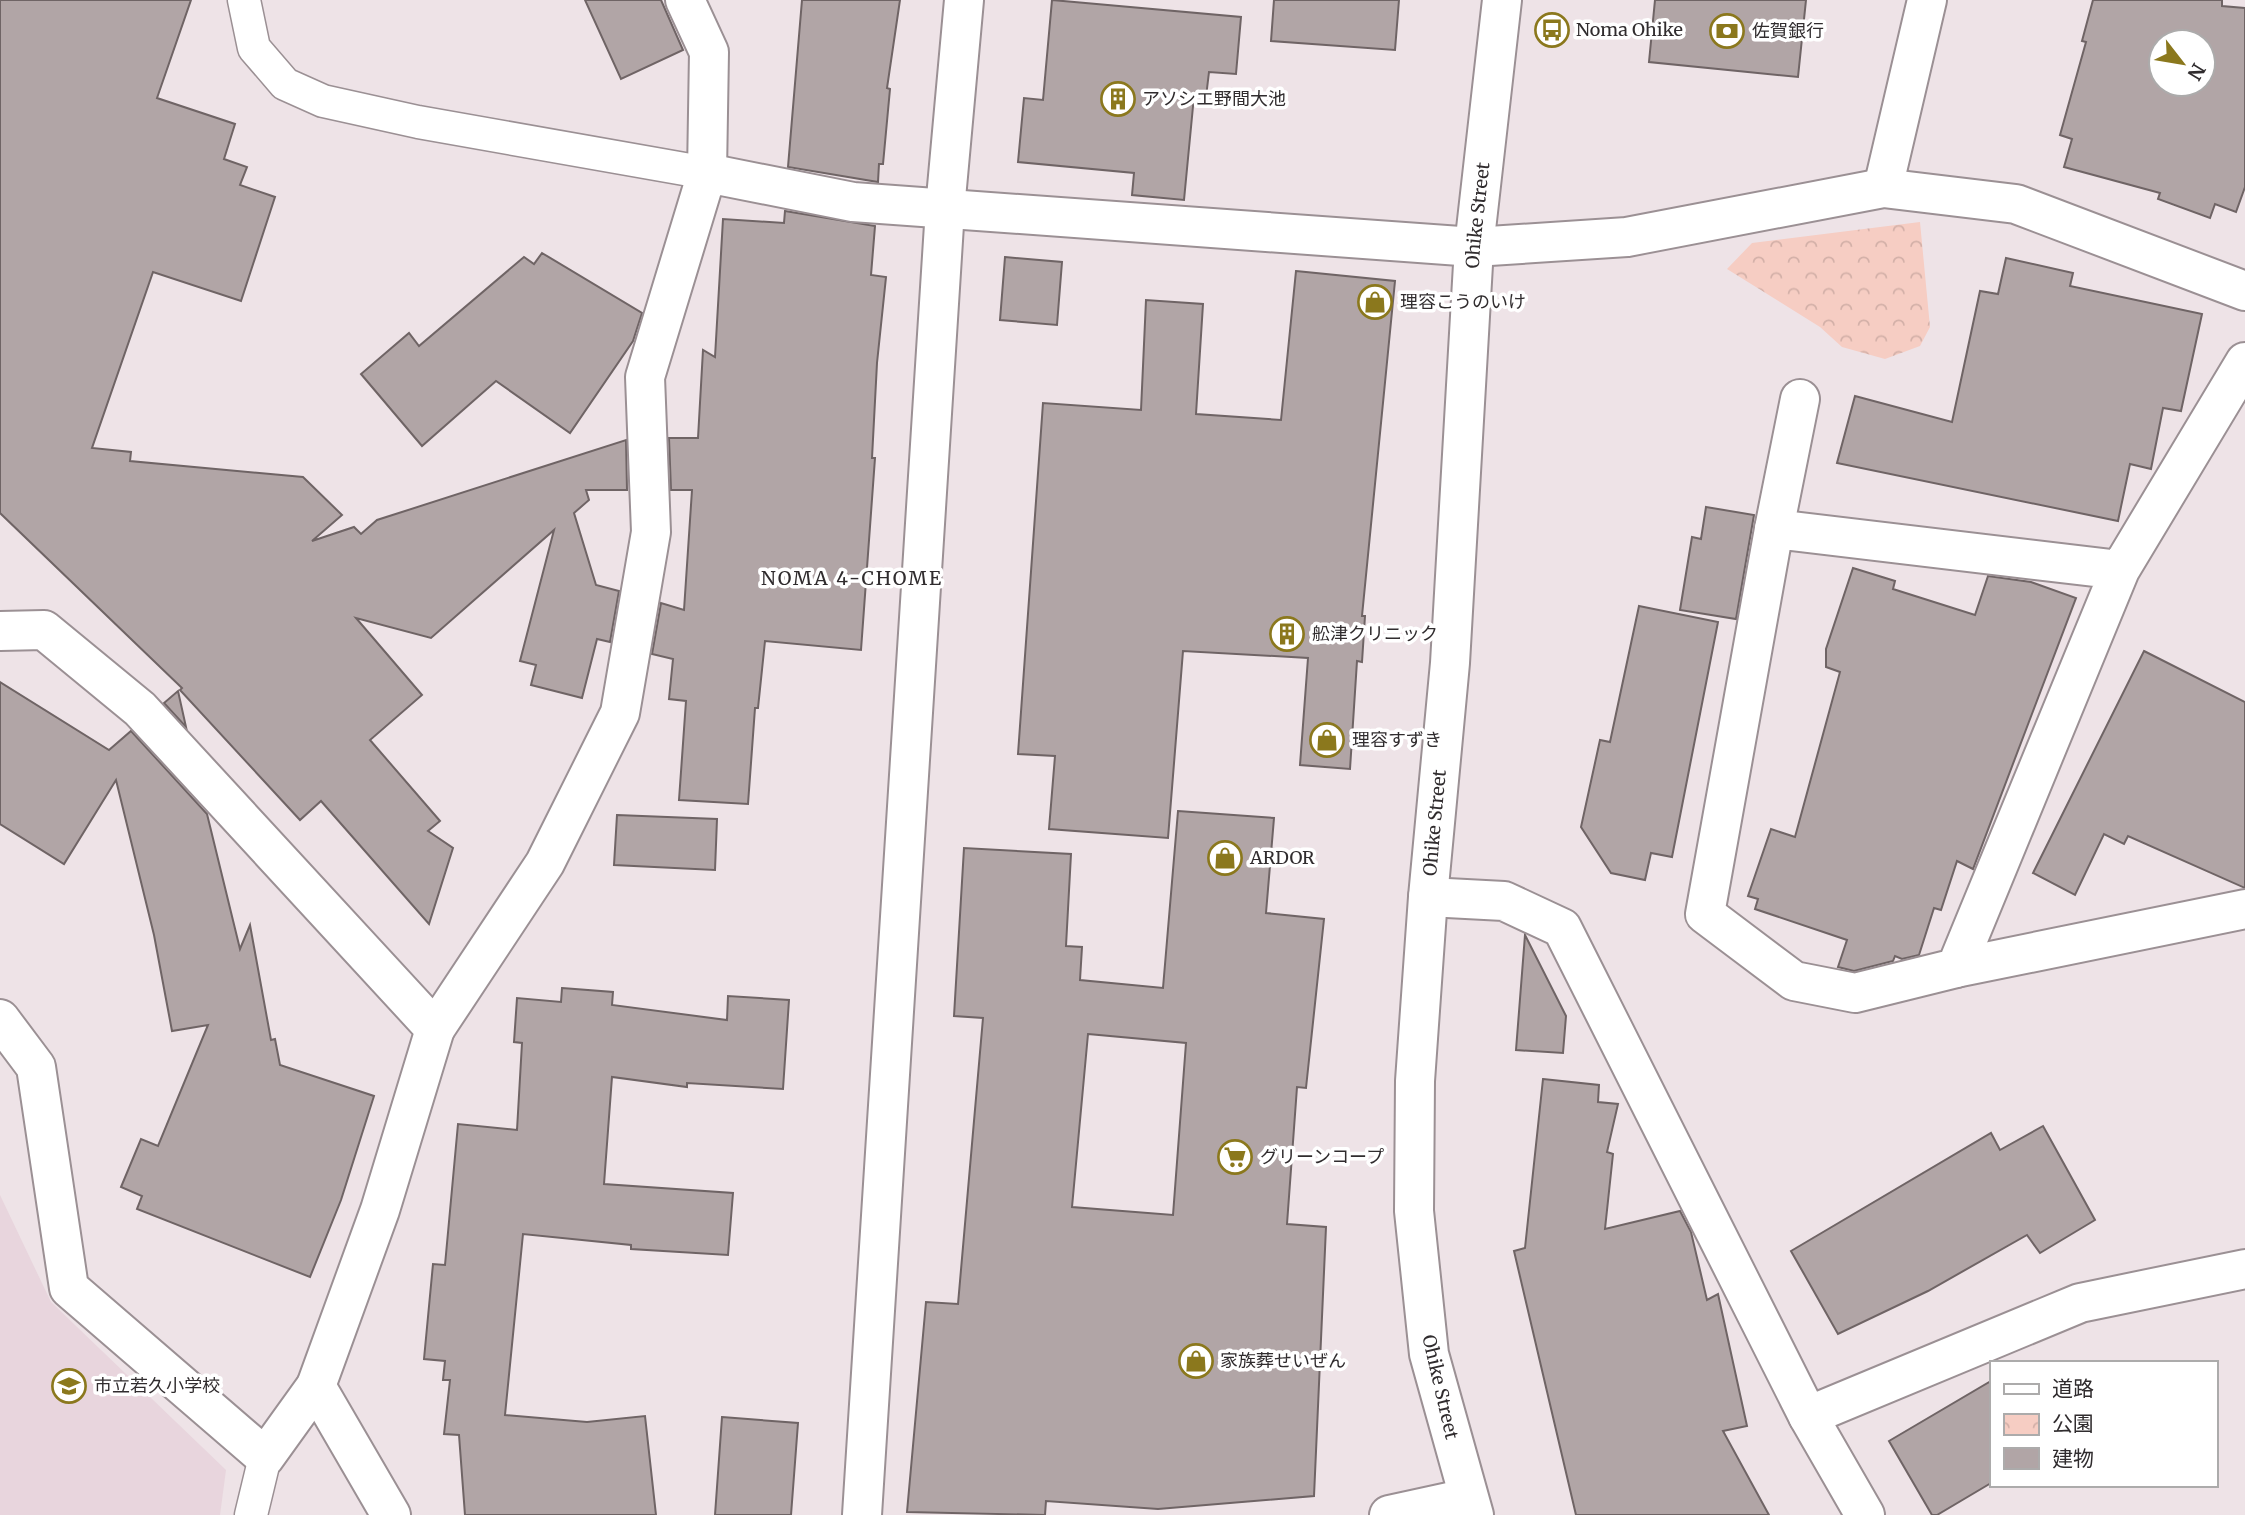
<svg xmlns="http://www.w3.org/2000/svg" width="2245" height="1515" viewBox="0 0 2245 1515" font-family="Merriweather,'Noto Sans JP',serif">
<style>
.built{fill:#e8d5dd}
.park{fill:url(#park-crowns)}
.building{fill:#b1a5a6;stroke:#6f6465;stroke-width:2;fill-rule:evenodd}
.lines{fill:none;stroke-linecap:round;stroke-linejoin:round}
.service-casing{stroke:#9b9094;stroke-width:35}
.minor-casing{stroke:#9b9094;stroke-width:42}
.tertiary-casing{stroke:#9b9094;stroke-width:42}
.service{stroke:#fff;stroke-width:32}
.minor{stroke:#fff;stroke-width:38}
.tertiary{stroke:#fff;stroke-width:38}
.labels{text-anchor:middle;stroke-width:7;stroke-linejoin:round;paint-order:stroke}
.poi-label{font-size:18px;fill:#302c2e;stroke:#fff;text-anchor:start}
.street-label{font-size:18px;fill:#302c2e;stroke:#fff}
.neighbourhood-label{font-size:19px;letter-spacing:2px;fill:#302c2e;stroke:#fff}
</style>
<defs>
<pattern id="park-crowns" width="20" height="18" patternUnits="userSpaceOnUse" patternTransform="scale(1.75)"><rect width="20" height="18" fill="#f6cdc3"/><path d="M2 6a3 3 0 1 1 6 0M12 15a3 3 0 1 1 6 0" fill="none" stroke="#d3b0a8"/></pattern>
</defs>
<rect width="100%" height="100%" fill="#eee3e7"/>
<polygon class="built" points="0,1195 51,1302 226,1470 220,1515 0,1515"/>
<polygon class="park" points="1920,222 1930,327 1920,346 1885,359 1842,347 1820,327 1727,269 1752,243"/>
<g class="building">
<polygon points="0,0 191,0 157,98 235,124 224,159 247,167 240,185 275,197 241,301 153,272 92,448 131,452 130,461 303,477 342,515 312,541 354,527 361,534 377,520 626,440 627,490 586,490 589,500 574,513 596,585 619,591 610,642 597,639 582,698 531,685 536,665 520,661 554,530 431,638 356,618 422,695 370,740 440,821 428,831 453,848 429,924 321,801 300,820 180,690 182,688 0,513"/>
<polygon points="585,0 661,0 683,50 621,79"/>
<polygon points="802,0 900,0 887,88 890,89 883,164 879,164 878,182 788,167"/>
<polygon points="1052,0 1241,17 1236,74 1209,72 1206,97 1194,96 1184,200 1132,195 1134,173 1018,162 1024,98 1043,100"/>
<polygon points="1274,0 1399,0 1395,50 1271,41"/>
<polygon points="1655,0 1806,0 1798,77 1649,62"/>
<path d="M2093,0H2222V6L2245,8V187L2236,212L2215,204L2210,218L2158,199L2160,193L2064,167L2072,139L2060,135L2086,42L2082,41ZM2161,42H2203V84H2161Z"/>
<polygon points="785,211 875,226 871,275 886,277 877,363 872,458 875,458 861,650 765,641 758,708 755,708 748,804 679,800 686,701 669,699 673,659 652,654 661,603 684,610 692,490 671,490 669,438 698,438 703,350 715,357 723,219 784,223"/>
<polygon points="542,253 642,313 633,341 570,433 496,381 422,446 361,374 409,333 419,346 524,257 534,264"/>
<polygon points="1005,257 1062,262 1057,325 1000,320"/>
<polygon points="2006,258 2073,273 2070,286 2202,314 2181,411 2163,408 2151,469 2130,464 2118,521 1837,463 1855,396 1952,422 1980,291 1998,294"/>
<polygon points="1296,271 1395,281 1362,616 1365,616 1362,662 1357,661 1350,769 1300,765 1308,658 1183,651 1168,838 1049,829 1055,756 1018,754 1043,403 1141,410 1146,300 1203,304 1196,414 1281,420"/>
<polygon points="1706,507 1754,515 1736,619 1680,610 1692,537 1701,539"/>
<polygon points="1853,568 1895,581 1893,589 1975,615 1988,576 2031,582 2076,598 1973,869 1957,861 1941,910 1934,908 1919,955 1902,959 1895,956 1893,961 1854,971 1838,967 1847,940 1755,909 1758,899 1748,896 1771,829 1795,837 1840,672 1826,667 1826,649"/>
<polygon points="1639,606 1718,622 1672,857 1651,853 1645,880 1611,873 1581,827 1600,740 1610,742"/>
<polygon points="2144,651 2245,702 2245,888 2128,836 2124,844 2104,834 2075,895 2033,873"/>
<polygon points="0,682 109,750 131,731 207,814 240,949 250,925 271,1040 275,1039 280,1065 374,1096 341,1200 310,1277 137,1209 142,1196 121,1187 141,1139 158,1146 208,1025 172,1031 154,935 116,780 64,864 0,824"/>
<polygon points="178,691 186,727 164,703"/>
<path d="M1178,811L1274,818L1266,913L1324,919L1306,1088L1297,1087L1287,1224L1326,1227L1314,1496L1158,1509L1046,1501L1045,1515L907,1512L926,1302L958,1304L983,1018L954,1016L964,848L1071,854L1066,946L1082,947L1080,980L1163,988ZM1088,1034L1186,1043L1173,1215L1072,1207Z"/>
<polygon points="617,815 717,819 715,870 614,865"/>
<polygon points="1525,935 1566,1016 1563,1053 1516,1050"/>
<polygon points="562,988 613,992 612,1005 727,1020 728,996 789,1000 783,1089 687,1083 687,1087 612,1077 604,1184 733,1193 728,1255 631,1249 631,1245 523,1234 505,1415 587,1422 645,1416 656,1515 465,1515 459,1435 444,1434 450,1380 443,1380 445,1361 424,1359 433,1264 445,1265 458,1124 517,1130 522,1043 514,1042 517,998 561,1002"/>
<polygon points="1543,1079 1599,1085 1598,1102 1618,1104 1607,1152 1613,1154 1605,1229 1680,1211 1691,1232 1707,1300 1718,1294 1747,1426 1723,1431 1769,1515 1576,1515 1514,1251 1525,1248"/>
<polygon points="2043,1126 2095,1220 2040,1253 2027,1235 1928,1291 1838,1334 1791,1251 1991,1133 2000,1150"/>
<polygon points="1991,1381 1991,1483 1937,1515 1932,1515 1889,1441"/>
<polygon points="722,1417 798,1423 791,1515 715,1515"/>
</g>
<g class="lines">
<g class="service-casing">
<g id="service">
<polyline points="244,0 254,48 285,84 323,101 418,122 707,173"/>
<polyline points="251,1515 265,1457"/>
</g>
</g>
<g class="minor-casing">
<g id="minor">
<polyline points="685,0 709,52 707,173"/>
<polyline points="1883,188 1927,0"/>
<polyline points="1774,529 1800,399"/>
<polyline points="2120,570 1774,529 1705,914 1794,981 1855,993 1956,968 2120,570 2245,362"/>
<polyline points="0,631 44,630 140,709 435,1029 380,1210 316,1386 391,1515"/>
<polyline points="1428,897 1504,901 1562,928 1808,1416 1865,1515"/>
<polyline points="1956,968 2245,909"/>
<polyline points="0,1019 36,1067 69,1288 265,1457 316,1386"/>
<polyline points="435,1029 545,863 620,713 651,532 645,377 707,173 853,202 1474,247 1627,237 1883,188 2016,204 2245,291"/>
<polyline points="862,1515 945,209 964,0"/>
</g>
</g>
<g class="tertiary-casing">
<g id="tertiary">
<polyline points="1808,1416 2080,1303 2245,1269"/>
<polyline points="1389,1515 1467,1498"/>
<path id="s1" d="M1474,1515L1429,1354L1414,1211L1415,1081L1428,897L1450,663L1474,247L1502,0"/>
</g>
</g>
<use href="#service" class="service"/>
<use href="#minor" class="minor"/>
<use href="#tertiary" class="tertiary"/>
</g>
<defs>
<g id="bus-ring" transform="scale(1.75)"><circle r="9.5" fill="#fff" stroke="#8b781d" stroke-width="1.5"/><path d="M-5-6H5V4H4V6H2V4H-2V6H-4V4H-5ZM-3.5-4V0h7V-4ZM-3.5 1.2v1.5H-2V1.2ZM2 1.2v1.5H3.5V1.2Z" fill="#8b781d"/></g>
<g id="bank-ring" transform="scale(1.75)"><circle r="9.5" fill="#fff" stroke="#8b781d" stroke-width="1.5"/><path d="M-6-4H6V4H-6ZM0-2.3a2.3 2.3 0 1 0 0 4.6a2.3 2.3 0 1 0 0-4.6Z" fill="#8b781d"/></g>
<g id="building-ring" transform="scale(1.75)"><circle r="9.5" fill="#fff" stroke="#8b781d" stroke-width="1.5"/><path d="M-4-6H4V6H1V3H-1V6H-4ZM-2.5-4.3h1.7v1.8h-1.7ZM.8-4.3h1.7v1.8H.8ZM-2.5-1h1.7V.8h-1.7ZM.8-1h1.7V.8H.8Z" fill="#8b781d"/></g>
<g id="shop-ring" transform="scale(1.75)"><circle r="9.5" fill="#fff" stroke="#8b781d" stroke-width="1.5"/><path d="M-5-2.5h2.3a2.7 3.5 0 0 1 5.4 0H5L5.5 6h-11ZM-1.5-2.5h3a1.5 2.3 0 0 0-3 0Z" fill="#8b781d"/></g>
<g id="supermarket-ring" transform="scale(1.75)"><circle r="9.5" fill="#fff" stroke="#8b781d" stroke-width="1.5"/><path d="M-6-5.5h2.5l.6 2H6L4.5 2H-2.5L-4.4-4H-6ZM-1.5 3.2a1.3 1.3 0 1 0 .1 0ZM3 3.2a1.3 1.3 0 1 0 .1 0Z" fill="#8b781d"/></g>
<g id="school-ring" transform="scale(1.75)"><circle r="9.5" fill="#fff" stroke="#8b781d" stroke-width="1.5"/><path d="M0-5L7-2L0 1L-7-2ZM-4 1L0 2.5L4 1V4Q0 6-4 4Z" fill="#8b781d"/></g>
</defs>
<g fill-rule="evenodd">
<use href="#bus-ring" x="1552" y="30"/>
<use href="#bank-ring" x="1727" y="31"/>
<use href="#building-ring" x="1118" y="99"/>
<use href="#shop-ring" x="1375" y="302"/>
<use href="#building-ring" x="1287" y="634"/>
<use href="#shop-ring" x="1327" y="740"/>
<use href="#shop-ring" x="1225" y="858"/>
<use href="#supermarket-ring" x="1235" y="1157"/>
<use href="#shop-ring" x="1196" y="1361"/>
<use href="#school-ring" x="69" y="1386"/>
</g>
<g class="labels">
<g class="poi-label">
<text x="1576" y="36">Noma Ohike</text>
<text x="1752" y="37">佐賀銀行</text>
<text x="1142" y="105">アソシエ野間大池</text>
<text x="1400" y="308">理容こうのいけ</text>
<text x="1312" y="640">舩津クリニック</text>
<text x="1352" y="746">理容すずき</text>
<text x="1250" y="864">ARDOR</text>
<text x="1260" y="1163">グリーンコープ</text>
<text x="1220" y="1367">家族葬せいぜん</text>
<text x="94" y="1392">市立若久小学校</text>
</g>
<g class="street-label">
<text dy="6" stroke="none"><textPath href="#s1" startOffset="1309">Ohike Street</textPath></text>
<text dy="6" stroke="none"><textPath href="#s1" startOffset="700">Ohike Street</textPath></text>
<text transform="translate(1440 1387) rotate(77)" y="6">Ohike Street</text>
</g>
<g class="neighbourhood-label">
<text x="852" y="585">NOMA 4-CHOME</text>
</g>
</g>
<rect x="1990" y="1361" width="228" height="126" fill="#ffffff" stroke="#acabab" stroke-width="2"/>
<rect x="2004" y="1384" width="35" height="10" fill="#ffffff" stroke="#acabab" stroke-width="2"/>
<text x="2052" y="1396" font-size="21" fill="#302c2e">道路</text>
<rect x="2004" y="1414" width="35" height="21" fill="url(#park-crowns)" stroke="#acabab" stroke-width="2"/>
<text x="2052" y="1431" font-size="21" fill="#302c2e">公園</text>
<rect x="2004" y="1448" width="35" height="21" fill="#b1a5a6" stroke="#acabab" stroke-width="2"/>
<text x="2052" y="1466" font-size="21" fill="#302c2e">建物</text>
<g transform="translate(2182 63) rotate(121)"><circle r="33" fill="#ffffff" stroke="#acabab" stroke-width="2"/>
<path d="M0-5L12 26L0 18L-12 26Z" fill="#8b781d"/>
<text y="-10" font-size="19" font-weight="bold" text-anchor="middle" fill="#302c2e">N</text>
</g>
</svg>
